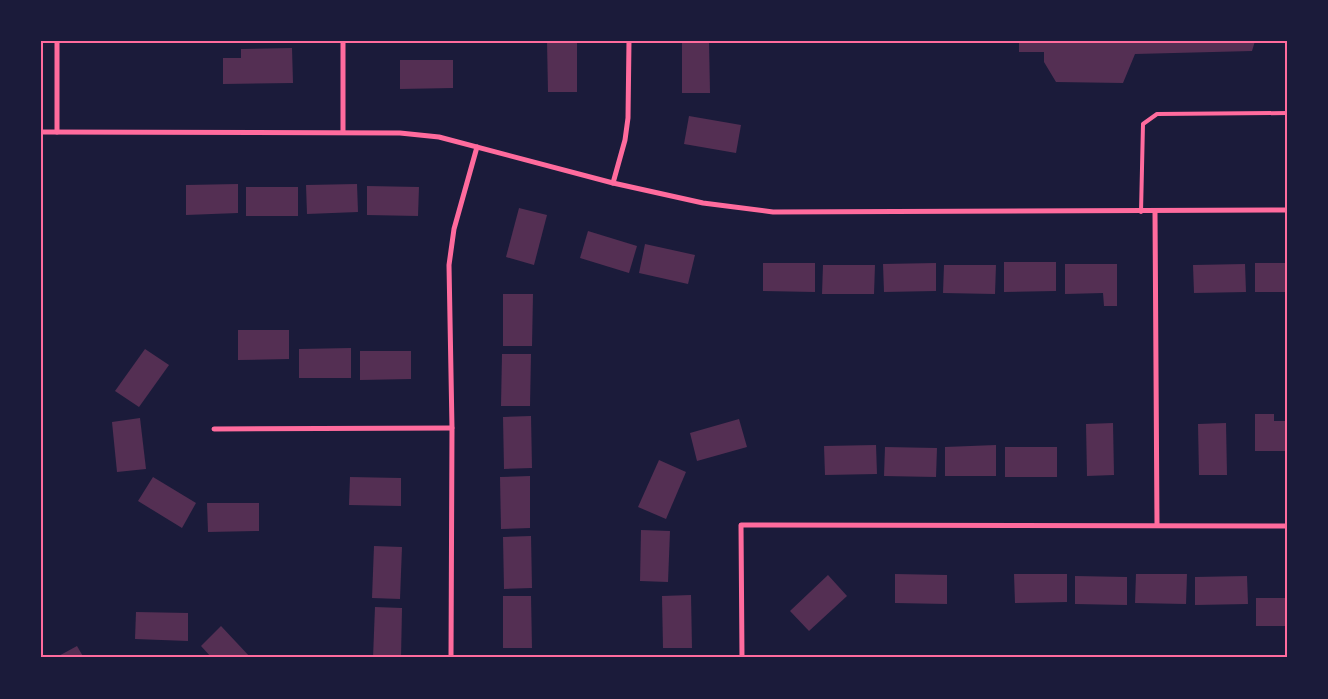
<svg xmlns="http://www.w3.org/2000/svg" width="1328" height="699" viewBox="0 0 1328 699" font-family="Overpass,sans-serif">
<style>
.building{fill:#542f53}
.lines{fill:none;stroke-linecap:round;stroke-linejoin:round}
.service{stroke:#ff6b9d;stroke-width:4}
.minor{stroke:#ff6b9d;stroke-width:5}
.neatline{fill:none;stroke:#ff6b9d;stroke-width:2}
</style>
<rect width="100%" height="100%" fill="#1b1b3a"/>
<g class="building">
<polygon points="547,41 577,41 577,92 548,92"/>
<polygon points="1019,41 1255,41 1252,51 1135,54 1123,83 1056,82 1044,62 1044,52 1019,52"/>
<polygon points="682,42 709,42 710,93 682,93"/>
<polygon points="292,48 293,83 223,84 223,58 241,58 241,49"/>
<polygon points="400,60 453,60 453,88 400,89"/>
<polygon points="689,116 741,125 736,153 684,144"/>
<polygon points="238,184 238,213 186,215 186,185"/>
<polygon points="357,184 358,212 307,214 306,185"/>
<polygon points="367,186 419,187 418,216 367,215"/>
<rect x="246" y="187" width="52" height="29"/>
<polygon points="519,208 547,215 534,265 506,257"/>
<polygon points="588,231 637,246 629,273 580,258"/>
<polygon points="645,244 695,255 688,284 639,273"/>
<polygon points="1004,262 1056,262 1056,291 1004,292"/>
<polygon points="763,263 815,263 815,292 763,291"/>
<polygon points="936,263 936,291 884,292 883,264"/>
<rect x="1255" y="263" width="32" height="29"/>
<polygon points="1065,264 1117,264 1117,306 1104,306 1103,293 1065,294"/>
<polygon points="1245,264 1246,292 1194,293 1193,265"/>
<polygon points="823,265 875,265 874,294 822,294"/>
<polygon points="944,265 996,265 995,294 943,293"/>
<polygon points="503,294 533,294 532,346 503,346"/>
<polygon points="238,330 289,330 289,359 238,360"/>
<polygon points="351,348 351,378 299,378 299,349"/>
<polygon points="145,349 169,365 139,407 115,391"/>
<polygon points="360,351 411,351 411,379 360,380"/>
<polygon points="502,354 531,354 530,406 501,406"/>
<polygon points="1255,414 1274,414 1274,421 1287,421 1287,451 1255,451"/>
<polygon points="531,416 532,468 504,469 503,417"/>
<polygon points="140,418 146,469 117,472 112,422"/>
<polygon points="739,419 747,447 697,461 690,433"/>
<polygon points="1113,423 1114,475 1087,476 1086,424"/>
<polygon points="1226,423 1227,475 1199,475 1198,424"/>
<polygon points="876,445 877,474 825,475 824,446"/>
<polygon points="996,445 996,476 945,476 945,447"/>
<polygon points="885,447 937,448 936,477 884,476"/>
<rect x="1005" y="447" width="52" height="30"/>
<polygon points="659,460 686,472 666,519 638,507"/>
<polygon points="530,476 530,528 501,529 500,477"/>
<polygon points="153,477 196,503 182,528 138,501"/>
<polygon points="350,477 401,478 401,506 349,505"/>
<polygon points="207,503 259,503 259,531 208,532"/>
<polygon points="641,530 670,531 668,582 640,581"/>
<polygon points="531,536 532,588 504,589 503,537"/>
<polygon points="374,546 402,547 400,599 372,598"/>
<polygon points="895,574 947,575 947,604 895,603"/>
<polygon points="1014,574 1067,574 1067,602 1015,603"/>
<polygon points="1136,574 1187,574 1186,604 1135,603"/>
<polygon points="828,575 847,596 809,631 790,611"/>
<polygon points="1075,576 1127,577 1127,605 1075,604"/>
<polygon points="1247,576 1248,604 1195,605 1195,577"/>
<polygon points="691,595 692,648 663,648 662,596"/>
<polygon points="503,596 531,596 532,648 503,648"/>
<rect x="1256" y="598" width="31" height="28"/>
<polygon points="375,607 402,608 401,658 373,658"/>
<polygon points="136,612 188,613 188,641 135,639"/>
<polygon points="221,626 251,658 212,658 201,646"/>
<polygon points="77,646 84,658 55,658"/>
</g>
<g class="lines">
<polyline class="service" points="1141,212 1143,124 1157,114 1287,113"/>
<g class="minor">
<polyline points="57,41 57,132"/>
<polyline points="343,41 343,132"/>
<polyline points="41,132 400,133 439,137 613,183 703,203 773,212 1287,210"/>
<polyline points="613,183 625,140 628,118 629,41"/>
<polyline points="1155,212 1157,525"/>
<polyline points="214,429 452,428"/>
<polyline points="451,658 452,428 449,265 454,229 477,147"/>
<polyline points="742,658 741,525 1287,526"/>
</g>
</g>
<rect width="1328" height="699" fill="none" stroke="#1b1b3a" stroke-width="85"/>
<rect x="42" y="42" width="1244" height="614" class="neatline"/>
</svg>
